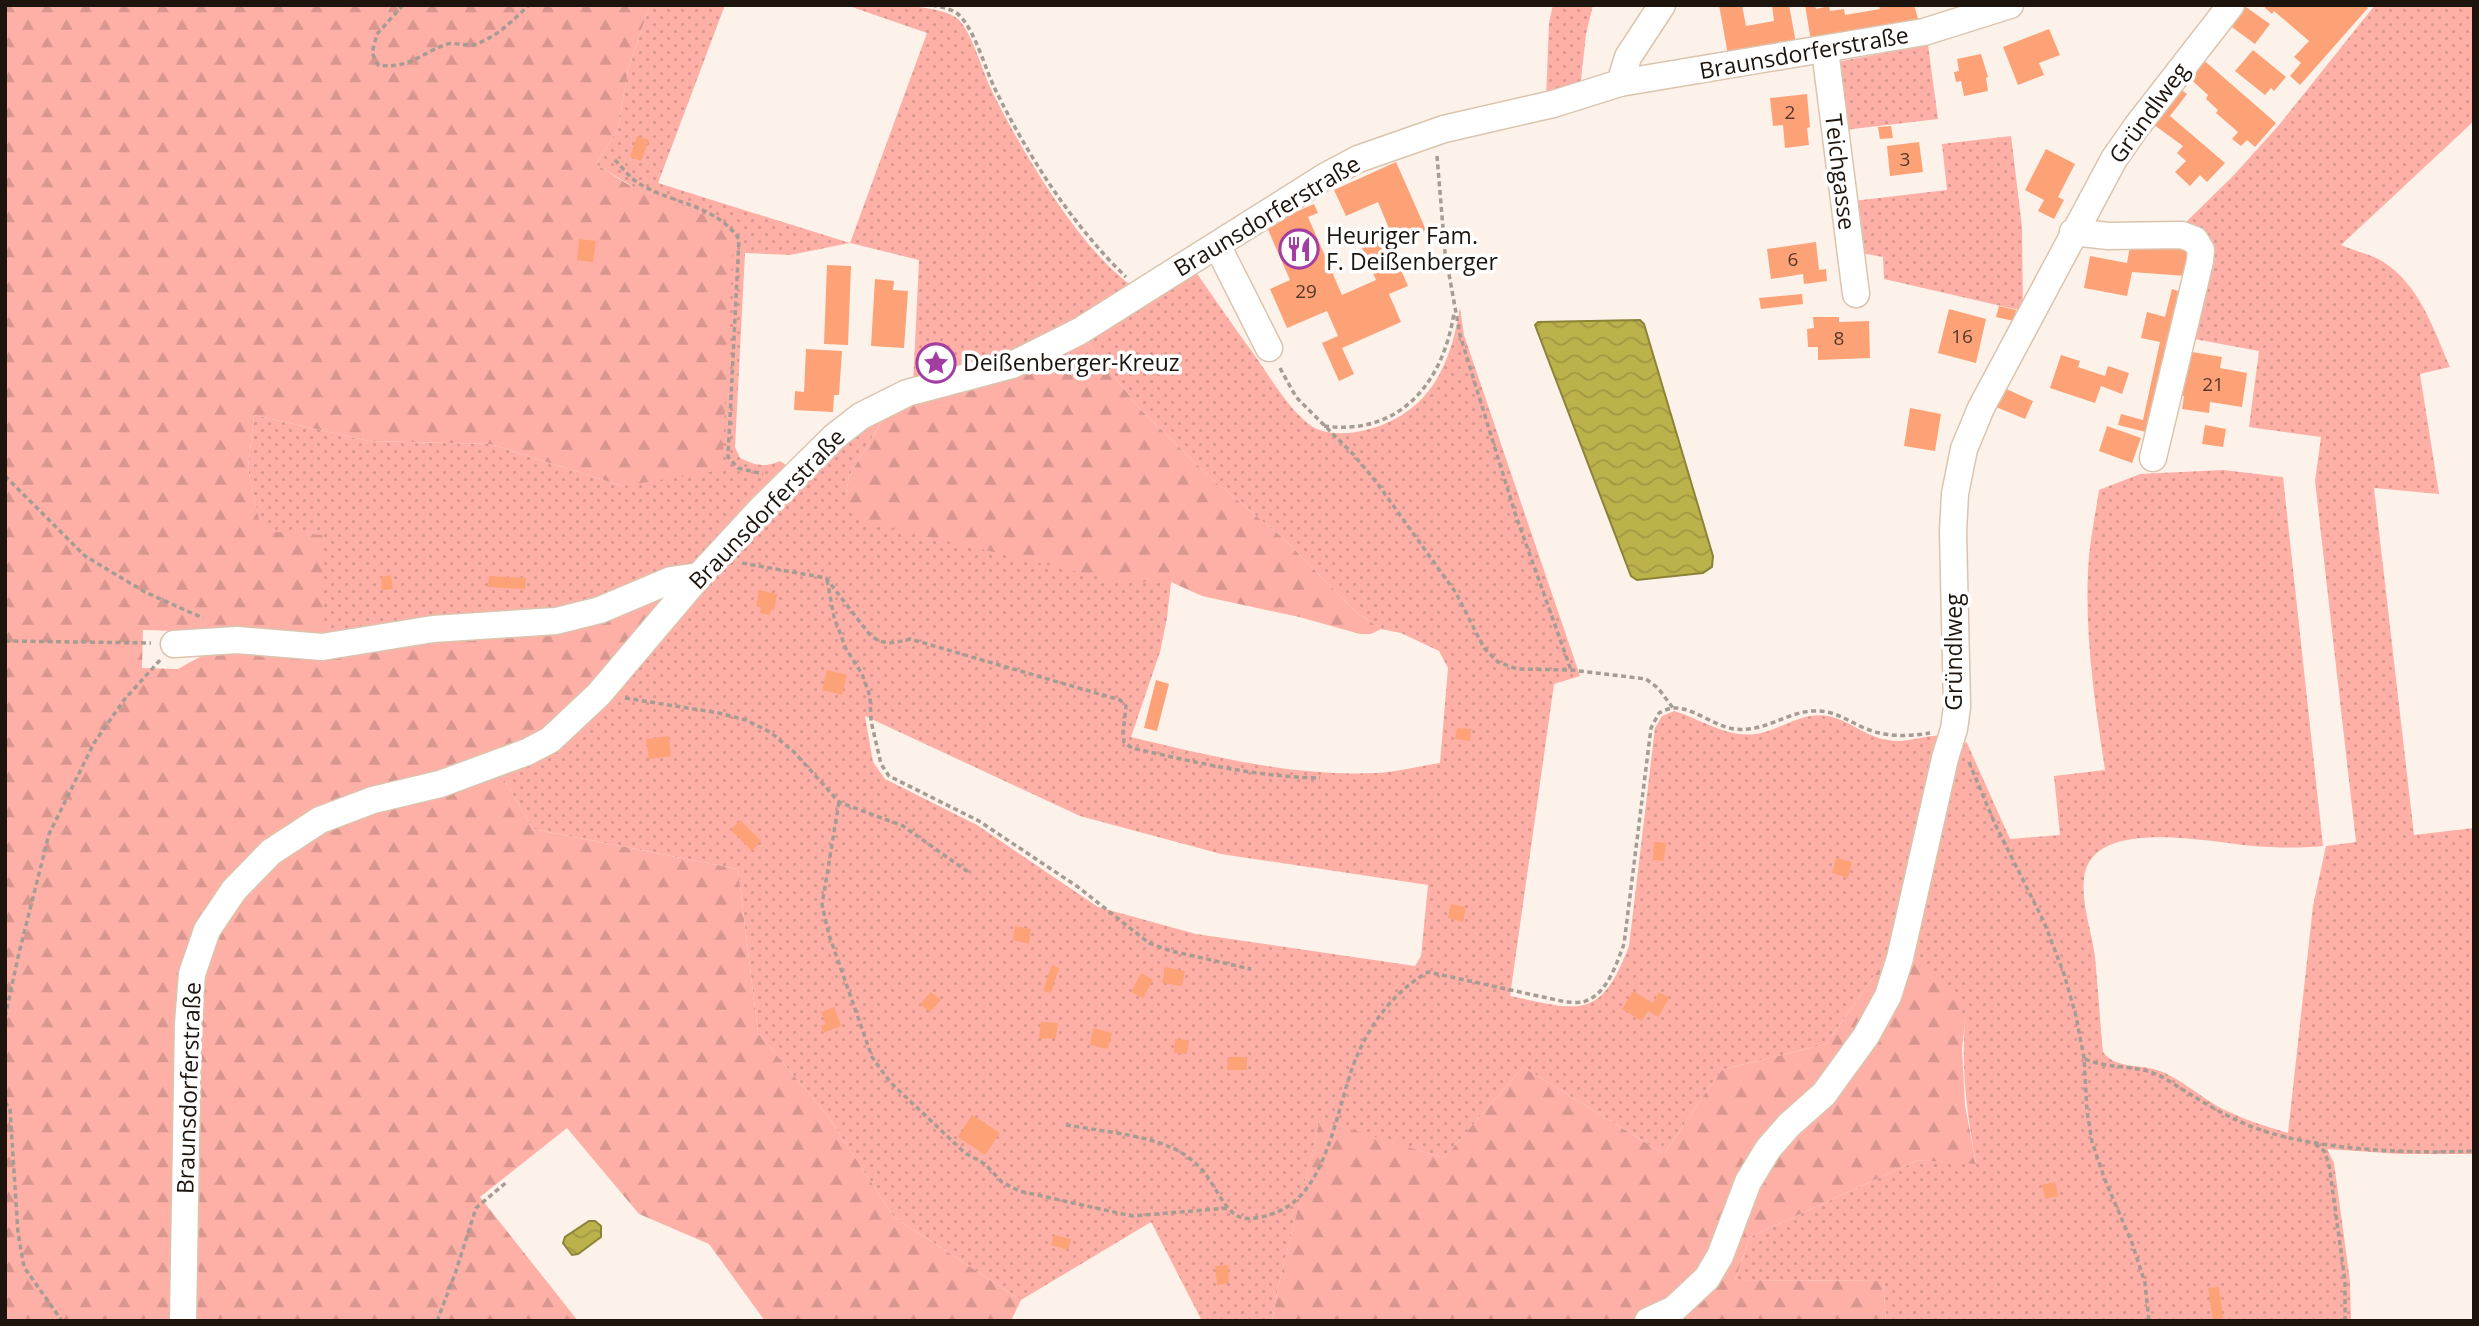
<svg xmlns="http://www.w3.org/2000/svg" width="2479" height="1326" viewBox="0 0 2479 1326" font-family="'Open Sans',sans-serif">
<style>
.grass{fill:url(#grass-dots);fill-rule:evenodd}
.forest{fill:url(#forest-firs);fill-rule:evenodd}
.water{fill:url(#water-waves);stroke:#8c8339;stroke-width:2}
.building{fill:#fda277}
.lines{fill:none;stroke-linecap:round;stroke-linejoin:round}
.minor-casing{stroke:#dbc4ae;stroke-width:29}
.path{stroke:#a59c94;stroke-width:3.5;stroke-dasharray:5 3.5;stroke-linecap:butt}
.minor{stroke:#fff;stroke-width:26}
.labels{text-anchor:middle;stroke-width:7;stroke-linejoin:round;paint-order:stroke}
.number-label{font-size:19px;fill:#553828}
.street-label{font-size:23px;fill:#1d140d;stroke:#fff}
.poi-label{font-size:23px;fill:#1d140d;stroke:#fff;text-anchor:start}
</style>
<defs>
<pattern id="grass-dots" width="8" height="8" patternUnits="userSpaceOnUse" patternTransform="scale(1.75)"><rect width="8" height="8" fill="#feb0a7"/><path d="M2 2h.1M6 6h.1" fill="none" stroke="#d9968f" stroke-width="1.8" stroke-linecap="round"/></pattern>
<pattern id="forest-firs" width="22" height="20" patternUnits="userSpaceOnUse" patternTransform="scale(1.75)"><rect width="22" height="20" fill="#feb0a7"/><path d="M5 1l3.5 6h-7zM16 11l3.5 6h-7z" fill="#d9968f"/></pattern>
<pattern id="water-waves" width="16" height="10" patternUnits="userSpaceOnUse" patternTransform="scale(1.75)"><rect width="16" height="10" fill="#bcb24c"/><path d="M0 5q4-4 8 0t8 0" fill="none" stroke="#a19841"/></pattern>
</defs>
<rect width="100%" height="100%" fill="#fcf2e9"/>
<g class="grass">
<path d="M650,5H725L658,183L850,243L927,33L849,6C870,3 943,4 958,19C972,32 983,73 992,91C1021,150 1081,252 1135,288L1009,359L913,384L919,260L850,243L790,255L745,253L735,447L740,458C754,465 765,468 780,461L792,469L697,566L599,604L322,639L276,532L259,521L248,469L254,415L369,441L490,444L623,486L711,220L635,188L596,164L618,129L628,69Z"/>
<polygon points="1553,5 1593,5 1586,34 1580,90 1546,99 1549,23"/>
<path d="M2375,5H2474V121L2341,245C2354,251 2370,254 2382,261C2420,285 2433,328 2450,367L2420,374L2439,494L2374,488L2414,835L2474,828V1154H2400L2327,1149L2334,1163L2350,1281L2351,1321H1886L1883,1281L1735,1280L1750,1237L1918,1160L1976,1163C1967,1115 1961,1069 1965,1020L1895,946L1826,1044L1721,1070L1664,1154L1523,1067L1444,1158L1320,1121L1279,1283L1272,1321H1202L1151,1222L1021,1300L894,1217L827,1115L758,1033L738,869L533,829L499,771L801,477L889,409L849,476L846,494L1121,582H1171L1167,618L1160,652L1131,737C1211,756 1292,777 1376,773C1397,772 1419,766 1440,763L1448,668L1439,651L1401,633L1381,629L1356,612L1284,539L1212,479L1140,409L1083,337L1193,268C1214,298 1234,327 1255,356C1270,377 1294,418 1317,429C1340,439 1375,430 1395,419C1438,396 1452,354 1460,308L1464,335L1580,676L1554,684L1510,996C1580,1010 1600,1022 1629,946L1655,728L1662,716L1674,711C1701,719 1726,738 1756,734C1781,730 1802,711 1828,716C1849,720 1866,737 1888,740C1908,744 1928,733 1947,736C1954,737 1961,740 1967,743L2010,839L2060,835L2054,776L2105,770C2095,704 2085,638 2088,571C2089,544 2095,517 2099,490L2140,474L2223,470L2283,477L2323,846C2300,848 2278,848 2254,846C2212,843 2091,815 2084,878C2081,905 2092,931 2095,957C2098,989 2100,1021 2103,1052C2116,1069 2138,1064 2157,1070C2178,1077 2198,1095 2217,1106C2239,1118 2264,1126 2288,1133L2313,906L2326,846L2356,842L2315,481L2321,437L2249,427L2259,351L2189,338L2181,227L2233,176L2279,125ZM865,716L1080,816L1221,854L1428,885L1421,956L1415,966L1196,934L1098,907L977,825L885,779L873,762Z"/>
<polygon points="1928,45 1938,119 1844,130 1836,68 1842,61"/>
<polygon points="2011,136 2022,227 2023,311 1884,279 1883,257 1861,253 1853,201 1947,190 1942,144"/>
</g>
<g class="forest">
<path d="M5,5H650L628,69L618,129L596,164C610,172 623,183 638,189C668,203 713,211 733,239L722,470L623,486L490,444L369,441L254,415L248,469L259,520L276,532L324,535L322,654L673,587L592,689L499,771L533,829L738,869L758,1033L827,1115L894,1217L1021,1300L1011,1321H765L709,1244L639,1214L567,1128L480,1197L578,1321H5ZM143,630L208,632L207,653L178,669L142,668Z"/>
<polygon points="1083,337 1140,409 1212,479 1284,539 1356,612 1381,629 1371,634 1360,634 1299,617 1202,596 1171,582 1121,582 865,522 852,508 846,494 849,476 889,409"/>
<polygon points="1895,946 1909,949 1955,997 1965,1020 1962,1049 1965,1105 1976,1164 1918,1160 1750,1237 1735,1280 1883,1281 1886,1321 1272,1321 1279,1283 1320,1120 1444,1158 1523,1067 1664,1154 1721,1070 1826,1044"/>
</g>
<g class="water">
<polygon points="1640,320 1644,324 1713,556 1712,567 1703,573 1637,580 1631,576 1535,325 1538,322"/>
<polygon points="589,1221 595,1221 601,1226 601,1237 578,1254 572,1255 563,1243 565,1237"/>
</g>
<g class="building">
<polygon points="1719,5 1742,5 1746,26 1774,21 1772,5 1789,5 1796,43 1728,55"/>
<polygon points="1805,5 1815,5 1816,9 1829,6 1830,11 1844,9 1845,15 1880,9 1879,5 1914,5 1919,22 1811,41"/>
<polygon points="2243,5 2270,24 2255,44 2229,25"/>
<polygon points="2262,5 2365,5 2368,8 2300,85 2290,76 2301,63 2294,57 2309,41 2274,11 2272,14"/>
<polygon points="2049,29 2060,55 2039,63 2044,75 2018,85 2003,47"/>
<polygon points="2253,50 2286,77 2274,91 2271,88 2265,95 2235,71"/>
<polygon points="1981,54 1988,77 1986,78 1988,91 1964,96 1961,81 1956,82 1954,72 1959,71 1957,59"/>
<polygon points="2200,57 2276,123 2255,147 2247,140 2241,146 2232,139 2238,132 2216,113 2218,110 2206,99 2208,95 2185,74"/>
<polygon points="2176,86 2187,94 2170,116 2225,163 2207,182 2200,175 2190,186 2175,172 2186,161 2177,153 2183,146 2150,122"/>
<polygon points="1807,94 1810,127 1807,128 1809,145 1785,148 1783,125 1773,126 1770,98"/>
<polygon points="1891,126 1893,138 1880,139 1878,127"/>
<polygon points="637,136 649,140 641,161 630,157"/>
<polygon points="1919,142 1923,172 1890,176 1887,146"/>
<polygon points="2046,149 2075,164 2058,197 2064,200 2054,219 2038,211 2044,200 2025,190"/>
<polygon points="1396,162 1426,230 1395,243 1378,202 1346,216 1334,190"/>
<polygon points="1314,204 1318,213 1308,217 1342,295 1376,280 1362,248 1378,241 1382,249 1390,245 1408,286 1389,294 1401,322 1342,348 1354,374 1339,381 1322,343 1338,336 1327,311 1287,328 1270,289 1290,280 1266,225"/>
<polygon points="579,239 596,241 593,262 577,260"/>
<polygon points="2131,241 2191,246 2186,276 2132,272 2127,296 2084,288 2090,256 2127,263"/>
<polygon points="1816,242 1819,270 1826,269 1827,281 1804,284 1803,274 1771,279 1767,249"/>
<polygon points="827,265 851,266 848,345 824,344"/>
<polygon points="875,279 894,281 893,290 908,291 904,348 871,346"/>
<polygon points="2172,289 2181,292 2150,433 2118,425 2121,414 2143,420 2160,342 2141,338 2147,312 2165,317"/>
<polygon points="1802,294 1803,304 1761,309 1759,298"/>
<polygon points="1999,306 2016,310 2014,321 1996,317"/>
<polygon points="1949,309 1986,319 1976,363 1938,353"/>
<polygon points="1813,317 1839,317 1839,322 1869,321 1870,358 1818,360 1818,347 1808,347 1807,329 1814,328"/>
<polygon points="806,349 842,351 839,395 834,395 833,412 794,410 795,391 804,392"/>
<polygon points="2186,351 2222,357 2220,368 2247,373 2242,407 2210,402 2209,413 2182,409 2184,396 2179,395"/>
<polygon points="2061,355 2080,361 2078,367 2105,376 2108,366 2129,373 2122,394 2101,386 2095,403 2050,388"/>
<polygon points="2004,388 2033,401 2025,419 1996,407"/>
<polygon points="1910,408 1941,414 1935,451 1904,446"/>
<polygon points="2205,425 2226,429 2223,447 2202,444"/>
<polygon points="2107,426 2141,438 2132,463 2099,451"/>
<polygon points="391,575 393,589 382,590 381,577"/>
<polygon points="489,576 526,578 525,589 488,587"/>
<polygon points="759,590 777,594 774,610 771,609 770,615 760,613 761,607 756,606"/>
<polygon points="827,670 847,675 842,695 822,690"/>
<polygon points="1156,680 1169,684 1157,731 1144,728"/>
<polygon points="1457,728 1471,729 1470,741 1455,739"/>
<polygon points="669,736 671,756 649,759 646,739"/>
<polygon points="740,820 761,841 752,851 731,830"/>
<polygon points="1654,842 1666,843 1664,861 1653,860"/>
<polygon points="1836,858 1852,862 1848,878 1832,873"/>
<polygon points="1451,904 1466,907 1463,922 1448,918"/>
<polygon points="1015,926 1031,929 1029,944 1013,940"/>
<polygon points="1052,965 1059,968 1051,993 1043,990"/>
<polygon points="1165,967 1185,971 1182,986 1162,983"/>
<polygon points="1141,973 1153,980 1143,998 1131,992"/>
<polygon points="1633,991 1653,1003 1659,992 1669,998 1658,1017 1648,1011 1642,1021 1622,1009"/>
<polygon points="931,992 941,1000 930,1012 920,1004"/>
<polygon points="834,1007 841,1026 823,1033 821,1026 826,1024 821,1012"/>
<polygon points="1041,1022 1058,1023 1056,1038 1039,1039"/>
<polygon points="1093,1028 1112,1033 1108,1049 1090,1045"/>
<polygon points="1175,1039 1189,1040 1187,1054 1174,1053"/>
<polygon points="1228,1057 1247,1057 1247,1070 1227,1070"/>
<polygon points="972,1115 1000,1133 985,1155 958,1137"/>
<polygon points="2055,1182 2058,1196 2045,1199 2042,1185"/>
<polygon points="1054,1235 1071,1239 1068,1250 1051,1245"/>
<polygon points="1228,1265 1229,1283 1217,1285 1215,1266"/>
<polygon points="2219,1287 2223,1318 2213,1320 2208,1288"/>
</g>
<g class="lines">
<g class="minor-casing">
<g id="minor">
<polyline points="1825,50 1856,294"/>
<polyline points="1620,83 1628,57 1662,5"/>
<polyline points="2073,232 2108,236 2182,235 2195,240 2201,250 2200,261 2153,458"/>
<polyline points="1217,245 1269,348"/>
<polyline points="174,644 237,640 322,647 433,629 556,621 600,610 671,580 699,576"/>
<polyline points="183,1321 188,1024 192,974 207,930 234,890 271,852 320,820 373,800 440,784 527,752 550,740 599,694 699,576 760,510 834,437 861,416 907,393 1012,365 1080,331 1326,176 1358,159 1444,129 1553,104 1620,83 1924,32 2010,5"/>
<polyline points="1648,1321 1674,1309 1707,1278 1720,1256 1748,1182 1768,1149 1789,1125 1824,1094 1866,1036 1888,996 1900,958 1945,758 1954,729 1957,707 1953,532 1955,494 1964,449 1981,408 2114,159 2137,126 2231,5"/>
</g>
</g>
<g class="path">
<path d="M403,5L377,34L372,53L378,65C408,69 419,55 444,45C454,41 466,47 476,44C497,37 513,20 529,5"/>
<path d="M932,5C942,7 954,9 961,17C976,34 985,68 995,89C1028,156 1072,225 1126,277"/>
<polyline points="1437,156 1445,252 1460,335 1515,513 1571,670"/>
<path d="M615,160C622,167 630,178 638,183C672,204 715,204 739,239L728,457L738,468L763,474"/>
<polyline points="1280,368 1296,397 1353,454 1377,483 1456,593 1484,648 1498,662 1517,669 1571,670 1646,679 1658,688 1673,708"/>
<path d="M1324,426C1400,436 1443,383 1454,313"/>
<polyline points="5,476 85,556 145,592 203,618"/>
<path d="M742,563L826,578L870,635C884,646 894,643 910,639L1120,700L1126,706L1123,733L1124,742L1132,748C1194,762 1256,777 1320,778"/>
<polyline points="827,580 834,617 846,649 862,674 870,696 871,721 881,764 889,776 979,821 1078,887 1149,943 1171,951 1251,969"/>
<polyline points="5,641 151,643"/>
<polyline points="625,698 719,713 746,720 770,732 794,752 839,802 903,826 971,874"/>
<polyline points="1969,762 1995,824 2044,922 2064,974 2076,1016 2084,1058 2087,1111 2092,1142 2105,1180 2132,1243 2145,1283 2149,1321"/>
<polyline points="839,802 822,905 829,935 872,1057 890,1082 965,1153 985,1164 1002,1182 1019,1191 1132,1216 1229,1208"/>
<polyline points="5,1017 19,953 49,834 94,743 124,700 161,659"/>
<path d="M2085,1059C2111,1070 2134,1064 2158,1075C2167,1079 2176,1086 2185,1091C2209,1106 2234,1121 2261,1130C2319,1150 2412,1154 2474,1151"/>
<polyline points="5,1102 10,1109 18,1233 24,1267 62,1321"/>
<path d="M1066,1125C1095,1130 1144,1135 1170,1147C1183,1152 1199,1164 1207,1176C1216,1188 1225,1211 1240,1217C1250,1221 1267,1216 1277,1212C1329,1192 1337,1102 1357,1056C1372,1021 1395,991 1428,972L1566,1002C1571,1002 1578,1003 1583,1002C1607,995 1616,965 1624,944L1651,728L1659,713C1663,711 1669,708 1674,708C1692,707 1714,726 1734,729C1766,733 1788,710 1817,711C1834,711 1847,720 1862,727C1884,737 1906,737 1930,733"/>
<polyline points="2315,1144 2324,1151 2329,1164 2345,1281 2345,1321"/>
<polyline points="437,1321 455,1274 476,1208 508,1181"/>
</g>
<use href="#minor" class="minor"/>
</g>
<defs>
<g id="restaurant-ring" transform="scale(2.0125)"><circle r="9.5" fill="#fff" stroke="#a33da1" stroke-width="1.5"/><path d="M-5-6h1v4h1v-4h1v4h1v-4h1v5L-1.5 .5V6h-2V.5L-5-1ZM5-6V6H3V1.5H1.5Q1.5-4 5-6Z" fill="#a33da1"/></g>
<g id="sight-ring" transform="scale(2.0125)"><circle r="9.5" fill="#fff" stroke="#a33da1" stroke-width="1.5"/><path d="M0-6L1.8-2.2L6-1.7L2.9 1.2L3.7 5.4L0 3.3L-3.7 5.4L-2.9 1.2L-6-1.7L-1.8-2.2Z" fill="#a33da1"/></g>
</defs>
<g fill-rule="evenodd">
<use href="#restaurant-ring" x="1299" y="249"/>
<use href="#sight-ring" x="936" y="363"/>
</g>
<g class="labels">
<g class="number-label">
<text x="1790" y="119">2</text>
<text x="1905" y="166">3</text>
<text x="1793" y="266">6</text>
<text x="1306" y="298">29</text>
<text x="1962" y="343">16</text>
<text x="1839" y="345">8</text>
<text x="2213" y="391">21</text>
</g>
<g class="street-label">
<text transform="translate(1804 53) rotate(-10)" y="8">Braunsdorferstraße</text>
<text transform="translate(2149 113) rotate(-54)" y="8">Gründlweg</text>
<text transform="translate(1840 172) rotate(83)" y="8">Teichgasse</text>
<text transform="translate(1267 216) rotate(-31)" y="8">Braunsdorferstraße</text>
<text transform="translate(767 509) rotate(-46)" y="8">Braunsdorferstraße</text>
<text transform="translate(1954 652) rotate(-90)" y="8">Gründlweg</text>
<text transform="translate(189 1088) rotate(-88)" y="8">Braunsdorferstraße</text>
</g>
<g class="poi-label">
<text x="1326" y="244">Heuriger Fam.<tspan x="1326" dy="26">F. Deißenberger</tspan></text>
<text x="963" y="371">Deißenberger-Kreuz</text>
</g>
</g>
<rect width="2479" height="1326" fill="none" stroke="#1d140d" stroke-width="14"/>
</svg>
